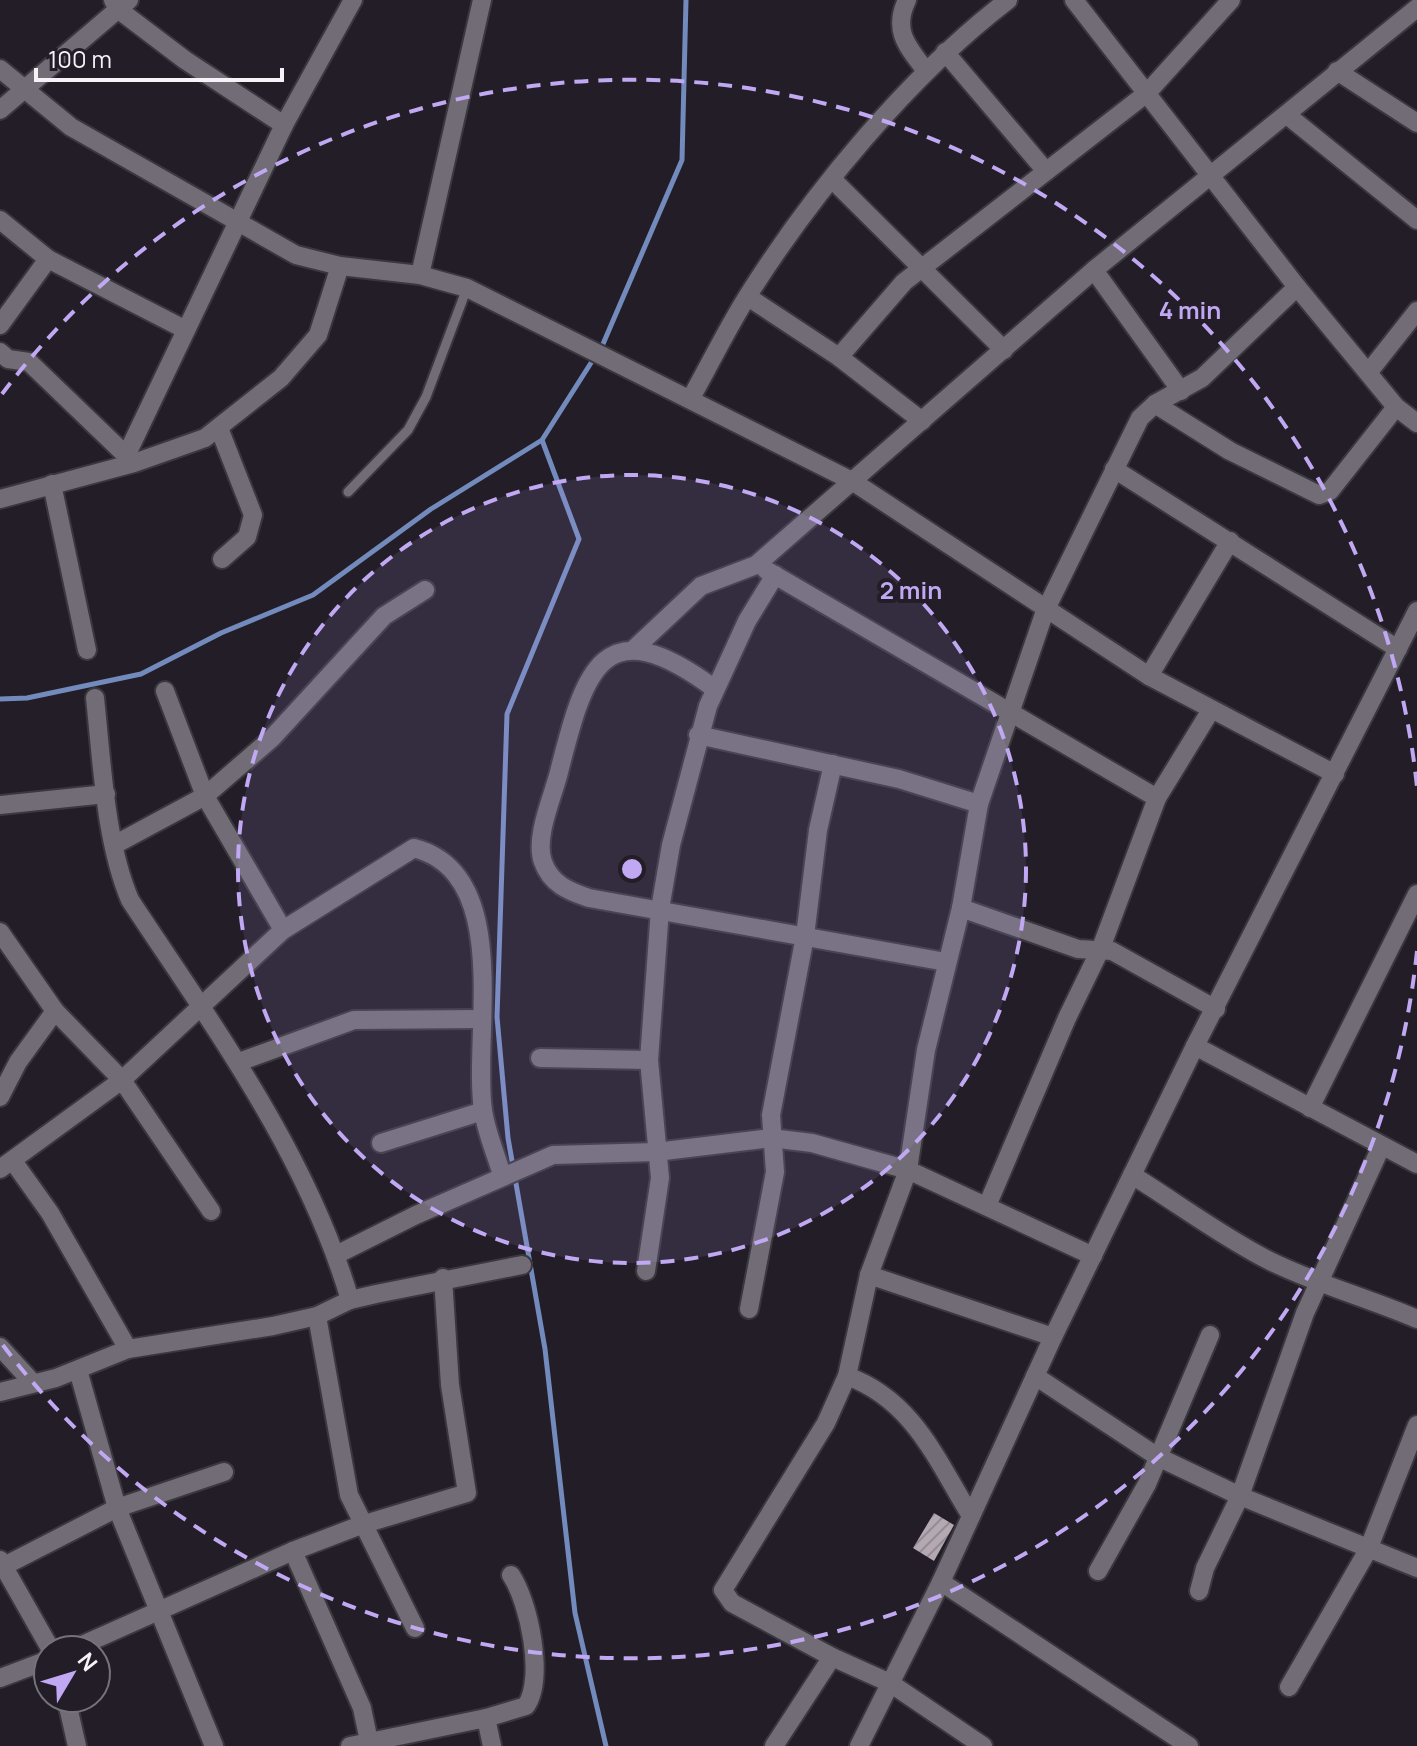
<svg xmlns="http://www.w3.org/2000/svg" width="1417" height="1746" viewBox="0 0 1417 1746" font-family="Manrope,sans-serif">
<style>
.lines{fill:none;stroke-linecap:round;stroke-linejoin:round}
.stream{stroke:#728abc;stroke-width:5}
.building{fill:url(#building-hatch)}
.lane-casing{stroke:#3a373e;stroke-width:13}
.street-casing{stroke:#3a373e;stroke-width:22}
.lane{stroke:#716c76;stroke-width:9}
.street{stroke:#716c76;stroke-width:18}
.ring{fill:none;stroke:#c0a8f3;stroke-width:4;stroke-dasharray:14 10}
.centre{fill:#c0a8f3;stroke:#221d26;stroke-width:4}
.ring-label{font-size:24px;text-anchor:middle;font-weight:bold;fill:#c0a8f3;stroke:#221d26;stroke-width:8;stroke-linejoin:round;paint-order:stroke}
</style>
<defs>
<pattern id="building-hatch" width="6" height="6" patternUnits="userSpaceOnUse" patternTransform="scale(2)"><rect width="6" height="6" fill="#b4a9b2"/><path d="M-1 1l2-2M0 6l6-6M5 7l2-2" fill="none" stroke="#948c93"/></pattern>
</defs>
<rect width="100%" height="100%" fill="#221d26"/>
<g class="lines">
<g class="stream">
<polyline points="0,699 27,698 141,674 221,633 313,595 431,509 542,440"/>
<polyline points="606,1746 575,1613 545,1349 508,1138 497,1017 507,714 579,539 542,440 603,344 682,160 686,0"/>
</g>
</g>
<polygon class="building" points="934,1513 954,1525 934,1561 913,1548"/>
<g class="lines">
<g class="lane-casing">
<polyline id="lane" points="348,492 408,430 426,397 467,288"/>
</g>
<g class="street-casing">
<g id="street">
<polyline points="113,0 119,10 185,60 284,125"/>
<path d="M907,0C892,31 908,47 926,71"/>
<polyline points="1074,0 1297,287 1396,407 1417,423"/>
<polyline points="945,52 1045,170"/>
<polyline points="0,69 71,127 296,255 340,266 420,275 467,288 852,481 1149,676 1335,774"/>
<polyline points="1337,71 1417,123"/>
<polyline points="0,110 129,0"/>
<polyline points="1287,115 1417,220"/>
<polyline points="833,180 1004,350"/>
<polyline points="0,220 48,259 186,330"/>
<polyline points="1094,270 1181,391"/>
<polyline points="420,275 482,0"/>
<polyline points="748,297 839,357 922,421"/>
<polyline points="0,325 48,259"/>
<polyline points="0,352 8,359 29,362 133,462"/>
<polyline points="839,357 904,282 1147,93 1231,0"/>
<polyline points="1368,373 1417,311"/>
<path d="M691,398C710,364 727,329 747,297C813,192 910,75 1008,0"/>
<polyline points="1155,404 1230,451 1319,495 1330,491 1396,407"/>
<polyline points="219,428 253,515 247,537 222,559"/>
<polyline points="126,456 284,125 353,0"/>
<polyline points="1114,469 1398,649"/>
<polyline points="52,484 87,650"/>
<polyline points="0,499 134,463 205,438 281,378 318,335 340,266"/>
<polyline points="766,570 1157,798"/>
<polyline points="634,649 701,586 756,565 1094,270 1417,8"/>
<polyline points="1149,676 1230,541"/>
<path d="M715,689C603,606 585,669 559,772C553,797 534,837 543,862C551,884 568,891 589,898L946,962"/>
<polyline points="165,691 205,796 283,930"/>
<path d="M95,698C102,762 105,841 130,900C213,1026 307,1153 350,1300"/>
<polyline points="698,735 899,779 979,804"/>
<polyline points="0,805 106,794"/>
<polyline points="116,844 205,796 272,738 384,616 425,590"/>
<polyline points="961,908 1078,949 1112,951 1216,1009"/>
<polyline points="0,932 55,1011 122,1080 211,1211"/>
<polyline points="1195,1046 1417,1164"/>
<polyline points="540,1058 649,1060"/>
<polyline points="239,1062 354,1020 480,1019"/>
<polyline points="0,1097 18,1062 55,1011"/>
<polyline points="1310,1108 1417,894"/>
<polyline points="381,1143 483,1111"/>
<polyline points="13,1161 50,1213 128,1349"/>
<path d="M0,1169L122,1080L283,930L414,848C514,874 472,1035 483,1110C486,1132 496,1154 502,1175"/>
<path d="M1132,1175C1177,1203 1221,1236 1268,1260C1316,1284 1368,1298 1417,1319"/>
<polyline points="987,1206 1067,1018 1101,948 1157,798 1211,710"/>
<polyline points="336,1255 416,1215 553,1155 656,1152 771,1138 812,1143 908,1170 1093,1256"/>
<polyline points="646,1271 660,1178 649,1060 660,909 671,845 708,706 747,621 775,575"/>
<polyline points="869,1275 1053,1337"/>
<polyline points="749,1309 775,1172 771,1115 805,936 818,830 833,764"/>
<polyline points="317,1316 349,1495 415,1628"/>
<polyline points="0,1347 33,1383"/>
<polyline points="78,1370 117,1508 214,1746"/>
<path d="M847,1376C913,1400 936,1459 971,1516"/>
<polyline points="1035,1376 1158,1457 1240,1496 1417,1568"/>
<polyline points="0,1392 56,1378 128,1349 273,1326 317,1316 350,1300 376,1294 522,1265"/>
<polyline points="293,1551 362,1708 370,1746"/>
<polyline points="0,1560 51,1650"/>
<polyline points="4,1566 117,1508 224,1472"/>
<polyline points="1098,1571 1147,1484 1210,1335"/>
<polyline points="941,1582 1189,1746"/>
<polyline points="1199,1591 1205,1568 1240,1496 1305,1313 1381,1147"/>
<polyline points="71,1650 293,1551 361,1525 467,1493 450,1385 443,1278"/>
<polyline points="0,1678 48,1660"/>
<polyline points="1289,1687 1368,1550 1417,1425"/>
<polyline points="66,1698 77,1746"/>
<path d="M486,1718L526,1706C545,1678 529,1602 511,1575"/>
<polyline points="350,1746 486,1718 492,1746"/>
<polyline points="774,1746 832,1657"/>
<polyline points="859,1746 941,1582 1053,1337 1195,1046 1417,611"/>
<polyline points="983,1746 890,1683 832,1657 732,1603 723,1590 826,1423 847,1376 869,1275 908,1170 926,1050 961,908 979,804 1045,611 1140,418 1155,404 1202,378 1297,287"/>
</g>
</g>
<use href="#lane" class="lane"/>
<use href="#street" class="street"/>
</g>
<circle cx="632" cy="869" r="394" fill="#c0a8f3" fill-opacity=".12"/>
<g class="ring">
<circle cx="632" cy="869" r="394"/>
<path d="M1417 951A789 789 0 0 1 2 1344M2 394A789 789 0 0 1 1417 787"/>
</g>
<circle cx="632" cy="869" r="12" class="centre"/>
<g class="ring-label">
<text x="1190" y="319">4 min</text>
<text x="911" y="599">2 min</text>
</g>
<g transform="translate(72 1674) rotate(52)"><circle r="38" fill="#221d26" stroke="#76727a" stroke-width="2"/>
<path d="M0-6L14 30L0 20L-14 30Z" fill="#c0a8f3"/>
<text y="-12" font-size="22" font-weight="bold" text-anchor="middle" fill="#f5f2f8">N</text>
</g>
<path d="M36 68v12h246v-12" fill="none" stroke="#f5f2f8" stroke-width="4"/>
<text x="48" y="68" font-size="24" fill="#f5f2f8" stroke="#221d26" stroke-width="6" paint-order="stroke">100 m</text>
</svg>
